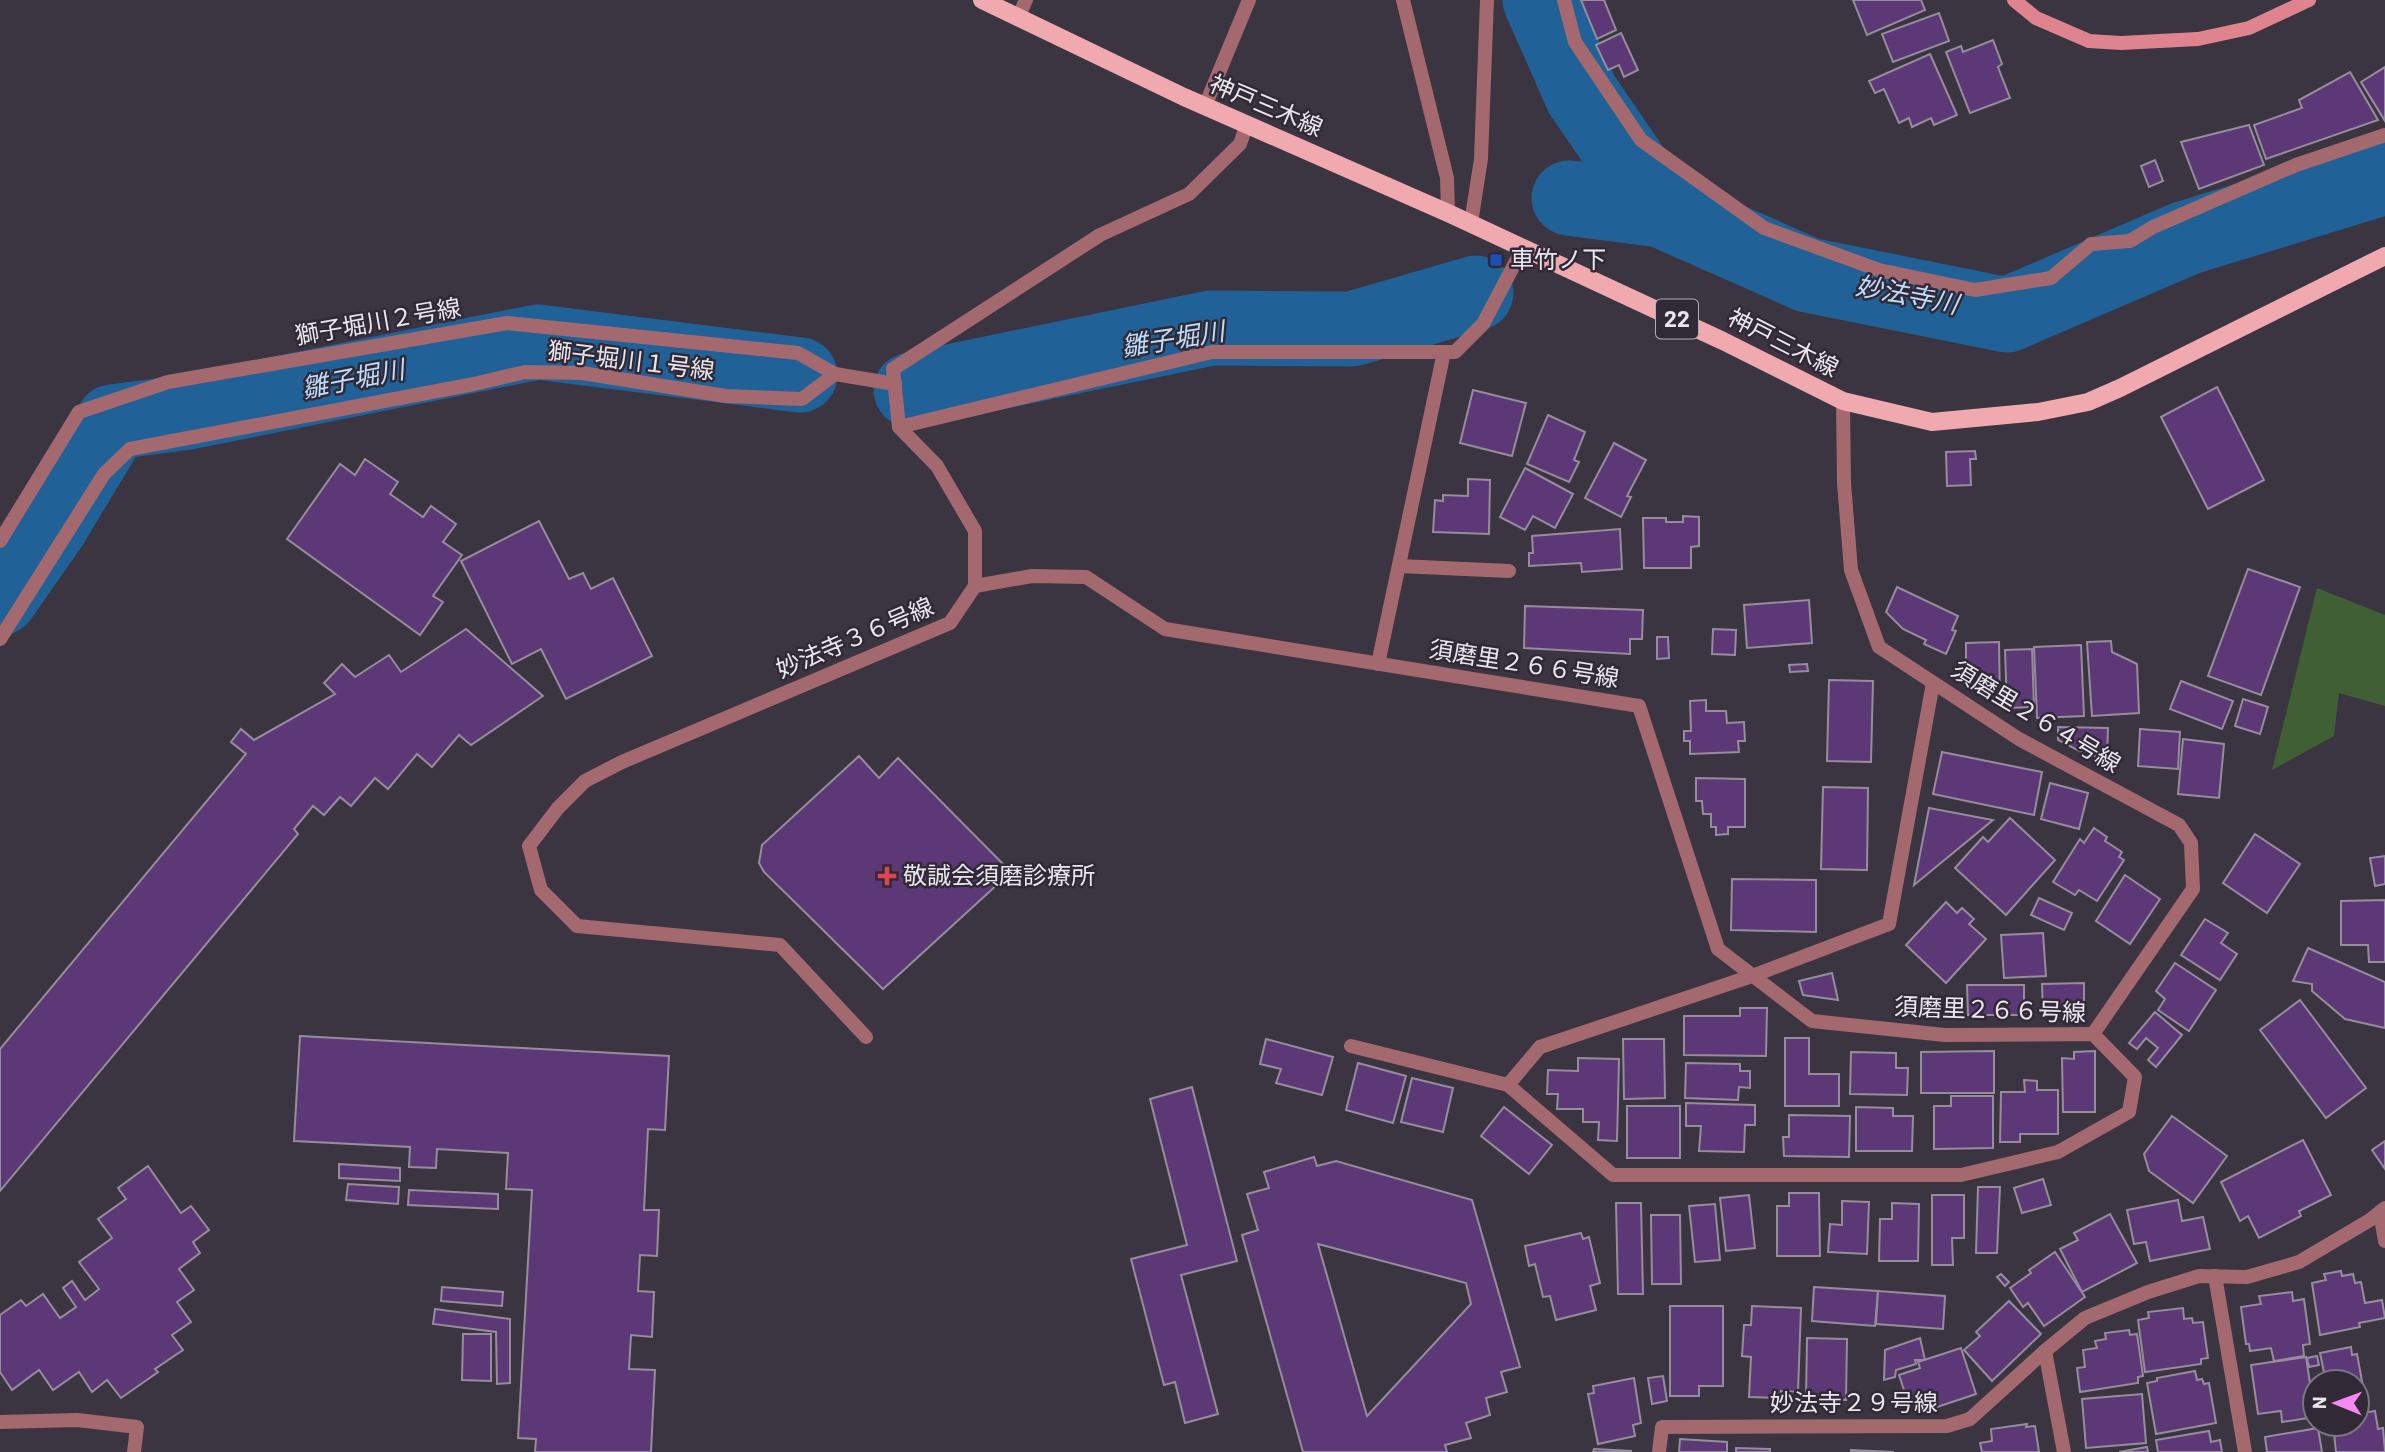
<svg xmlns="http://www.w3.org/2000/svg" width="2385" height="1452" viewBox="0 0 2385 1452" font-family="Barlow,'Noto Sans JP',sans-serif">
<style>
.green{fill:#415f35}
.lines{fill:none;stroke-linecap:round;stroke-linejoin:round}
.river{stroke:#206297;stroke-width:75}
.building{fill:#5d3877;stroke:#958d9c;stroke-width:2;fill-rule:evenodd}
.street{stroke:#a3696f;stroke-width:14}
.secondary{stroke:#df838e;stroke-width:14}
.primary{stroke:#f1a9b0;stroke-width:18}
.transit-dot{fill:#1a4fb4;stroke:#312a36;stroke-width:2.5}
.health-dot{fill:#e0444e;stroke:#312a36;stroke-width:2.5}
.labels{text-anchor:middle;stroke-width:5;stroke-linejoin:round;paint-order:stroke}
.shield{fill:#312a36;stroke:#b2aeb7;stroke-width:2}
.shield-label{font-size:23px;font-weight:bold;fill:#eae6ee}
.street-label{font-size:24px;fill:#eae6ee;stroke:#312a36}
.poi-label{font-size:24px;fill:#eae6ee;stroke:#312a36;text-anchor:start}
.water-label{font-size:26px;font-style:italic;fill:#bcddfc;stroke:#312a36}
</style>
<rect width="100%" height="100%" fill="#3b3441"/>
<polygon class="green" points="2317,588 2385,615 2385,706 2339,693 2334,736 2272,770"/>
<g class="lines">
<g class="river">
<polyline points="1540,0 1582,95 1661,210 1808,275 2007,315 2186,238 2385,177"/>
<polyline points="1569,198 1661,210"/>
<polyline points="911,390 1211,328 1352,329 1476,293"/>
<polyline points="0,598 51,525 113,422 188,412 538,342 800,375"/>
</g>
</g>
<g class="building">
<polygon points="1581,0 1604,0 1616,30 1597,39"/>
<polygon points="1853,0 1921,0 1925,10 1867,35"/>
<polygon points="1939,13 1949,41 1893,62 1882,34"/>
<polygon points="1621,33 1638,70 1624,77 1619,65 1608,70 1596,45"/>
<polygon points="1993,40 2002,64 1998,67 2010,98 1970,113 1946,52 1961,46 1963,52"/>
<polygon points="1930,54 1957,115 1934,125 1931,118 1912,127 1909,118 1899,123 1884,89 1875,93 1869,81"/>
<polygon points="2385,67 2385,121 2361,82"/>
<polygon points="2350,72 2378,120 2266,159 2254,125 2302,108 2299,100"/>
<polygon points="2249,125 2264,165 2199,189 2181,142"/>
<polygon points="2155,160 2163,181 2149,187 2141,166"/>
<polygon points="2217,387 2264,480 2208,509 2161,417"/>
<polygon points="1473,390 1526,403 1512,456 1460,443"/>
<polygon points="1548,415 1585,432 1574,460 1579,462 1569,482 1527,464"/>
<polygon points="1614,443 1646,460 1627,496 1631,497 1621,517 1585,498"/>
<polygon points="1975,451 1976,459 1970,459 1971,485 1947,486 1946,452"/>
<polygon points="365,459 398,482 390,494 423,517 431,506 456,524 443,542 462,555 433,596 443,602 420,635 287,539 340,464 355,475"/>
<polygon points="1525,468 1573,494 1555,528 1533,516 1525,530 1500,517"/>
<polygon points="1468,479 1490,480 1489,534 1433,532 1435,500 1443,501 1443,495 1468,496"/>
<polygon points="1683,516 1699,517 1699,546 1691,547 1691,568 1644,568 1643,518 1666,518 1666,522 1683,522"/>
<polygon points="539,521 569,579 583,573 591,589 613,578 652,656 566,699 541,649 512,664 461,561"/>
<polygon points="1620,529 1622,569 1582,572 1581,563 1529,566 1529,553 1533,553 1532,536"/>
<polygon points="2248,569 2300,587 2261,695 2208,676"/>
<polygon points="1897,587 1958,616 1952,630 1956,631 1946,654 1924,644 1926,640 1903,629 1886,612"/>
<polygon points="1809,600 1812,643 1747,648 1744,605"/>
<polygon points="1525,606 1643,610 1642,639 1630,639 1630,654 1524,648"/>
<polygon points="466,629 543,696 471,745 459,735 432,767 417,754 388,789 375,778 351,806 340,797 324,815 313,806 294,829 298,834 0,1191 0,1049 246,754 231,742 241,729 254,740 335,694 324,683 342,664 355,677 389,655 401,672"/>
<polygon points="1713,629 1736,630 1735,655 1712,654"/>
<polygon points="1657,637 1668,637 1669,658 1657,659"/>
<polygon points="2111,641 2112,652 2137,664 2139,713 2092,716 2087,642"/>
<polygon points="1999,642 2000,701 1993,702 1966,681 1966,643"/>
<polygon points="2081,645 2084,716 2037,718 2034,647"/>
<polygon points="2032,649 2034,707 2007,708 2005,650"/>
<polygon points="1807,664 1808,671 1790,672 1789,665"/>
<polygon points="1829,680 1873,681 1871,762 1827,761"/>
<polygon points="2181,681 2233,701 2222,729 2170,709"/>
<polygon points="2243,699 2268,707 2260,734 2235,726"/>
<polygon points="1706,700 1706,711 1726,711 1727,723 1744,722 1745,741 1738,741 1739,752 1690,754 1690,741 1684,741 1684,731 1691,731 1690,701"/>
<polygon points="2058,727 2108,728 2107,756 2089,756 2058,740"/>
<polygon points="2140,729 2180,732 2178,769 2138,766"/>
<polygon points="2183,739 2224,744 2219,798 2178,794"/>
<polygon points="1942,752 2042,772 2034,815 1933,794"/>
<polygon points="859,756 879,778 898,758 1011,872 883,989 764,872 759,863 762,845"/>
<polygon points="1696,778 1745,779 1745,827 1728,827 1728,834 1716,835 1716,827 1711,827 1711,814 1703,814 1702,801 1696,801"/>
<polygon points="2050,783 2088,793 2079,829 2041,819"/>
<polygon points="1823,787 1868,788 1867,870 1821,869"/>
<polygon points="1929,808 1993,820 1914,885"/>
<polygon points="2010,818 2055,860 2006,915 1955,868 1983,837 1988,842"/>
<polygon points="2094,828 2107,837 2105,841 2122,852 2119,857 2124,860 2097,901 2079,890 2075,895 2053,882 2080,839 2084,843"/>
<polygon points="2255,834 2300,864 2267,913 2223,883"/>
<polygon points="2385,856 2385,884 2375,886 2370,858"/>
<polygon points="2125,875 2160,899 2130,944 2096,921"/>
<polygon points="1732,879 1816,880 1816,932 1731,930"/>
<polygon points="2039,898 2072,913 2064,930 2031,915"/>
<polygon points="2385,900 2385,962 2369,962 2368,945 2341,945 2341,901"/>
<polygon points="1946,902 1957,913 1962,908 1974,919 1969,924 1986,939 1946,983 1906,945"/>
<polygon points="2205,919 2228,933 2221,943 2237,954 2220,980 2181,955"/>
<polygon points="2043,933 2046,976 2004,978 2001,935"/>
<polygon points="2308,948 2385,982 2385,1028 2345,1019 2312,991 2312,984 2293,981"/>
<polygon points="2175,963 2216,990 2189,1031 2158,1010 2165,999 2156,991"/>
<polygon points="1832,973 1838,1000 1803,995 1799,981"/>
<polygon points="2084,983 2084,1013 2043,1014 2042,984"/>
<polygon points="1967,985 2024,985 2024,1015 1968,1015"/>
<polygon points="2300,1000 2366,1088 2326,1118 2260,1030"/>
<polygon points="1740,1008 1767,1008 1766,1056 1684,1055 1684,1016 1740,1016"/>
<polygon points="2155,1012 2182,1035 2156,1067 2148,1060 2158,1048 2146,1038 2137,1049 2129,1043"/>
<polygon points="300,1036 669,1056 665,1130 648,1129 644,1210 659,1210 657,1256 640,1255 638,1291 654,1292 652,1337 631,1335 629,1369 655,1370 651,1452 535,1452 536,1439 518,1438 532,1190 506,1189 508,1153 437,1149 436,1168 409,1167 410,1147 294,1141"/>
<polygon points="1785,1038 1809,1038 1809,1074 1839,1074 1839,1106 1785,1106"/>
<polygon points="1266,1039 1333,1057 1322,1095 1276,1083 1281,1069 1260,1064"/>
<polygon points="1623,1039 1664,1039 1665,1098 1624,1099"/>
<polygon points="1994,1051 1994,1093 1921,1093 1921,1052"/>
<polygon points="2095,1051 2095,1112 2063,1112 2062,1058 2074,1059 2074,1052"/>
<polygon points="1851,1052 1896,1053 1896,1068 1908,1068 1907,1095 1850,1094"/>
<polygon points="1578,1058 1619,1059 1617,1141 1598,1140 1599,1122 1583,1122 1583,1109 1557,1109 1558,1094 1547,1094 1548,1070 1578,1071"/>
<polygon points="1358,1063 1406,1076 1393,1123 1346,1110"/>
<polygon points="1686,1063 1740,1064 1740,1071 1750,1071 1750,1088 1739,1087 1738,1100 1685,1098"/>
<polygon points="1412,1078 1453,1088 1443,1132 1401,1122"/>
<polygon points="2024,1080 2037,1081 2037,1090 2058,1090 2058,1134 2020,1134 2020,1142 2000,1142 2001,1092 2025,1092"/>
<polygon points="1192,1087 1237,1261 1181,1275 1218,1414 1185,1423 1175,1382 1164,1385 1131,1259 1187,1245 1150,1099"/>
<polygon points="1951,1096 1993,1096 1993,1148 1934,1149 1934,1106 1951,1106"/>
<polygon points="1686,1103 1755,1105 1755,1125 1745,1125 1744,1152 1699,1151 1701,1126 1686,1126"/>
<rect x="1627" y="1106" width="53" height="52"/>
<polygon points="1504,1107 1552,1145 1529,1174 1481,1136"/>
<polygon points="1856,1107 1893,1108 1893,1116 1913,1116 1912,1151 1856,1151"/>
<polygon points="1789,1115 1850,1116 1849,1157 1784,1156 1783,1137 1789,1137"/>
<polygon points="2172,1116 2227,1156 2193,1203 2149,1171 2144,1154"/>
<polygon points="2303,1140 2331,1195 2299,1211 2301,1216 2259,1238 2248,1216 2240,1221 2221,1182"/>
<polygon points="2385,1141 2385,1169 2372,1150"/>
<path d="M1314,1157L1317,1166L1336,1161L1472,1200L1520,1367L1501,1372L1507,1392L1486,1398L1490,1415L1466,1423L1471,1438L1445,1445L1447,1452H1303L1242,1235L1258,1230L1247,1194L1269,1188L1264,1172ZM1318,1244L1466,1283L1471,1304L1367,1416Z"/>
<polygon points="339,1164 400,1168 400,1181 339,1178"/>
<polygon points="148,1166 181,1213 191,1206 209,1230 193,1242 200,1253 179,1269 194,1290 177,1302 191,1322 172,1335 183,1350 155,1369 158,1372 121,1398 107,1380 92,1392 79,1372 53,1390 39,1370 12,1390 0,1372 0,1315 21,1300 26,1306 43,1294 60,1318 76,1307 63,1288 72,1281 85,1300 99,1289 79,1262 112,1238 98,1219 126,1199 118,1188"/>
<polygon points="2043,1179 2051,1205 2022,1213 2014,1188"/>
<polygon points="348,1184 399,1187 398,1204 346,1200"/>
<polygon points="1978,1187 2000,1187 1997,1253 1976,1253"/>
<polygon points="409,1190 498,1194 498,1209 408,1205"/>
<polygon points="1789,1193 1819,1193 1820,1256 1777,1256 1777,1206 1789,1206"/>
<polygon points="1749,1195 1755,1248 1726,1251 1720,1198"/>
<polygon points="1932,1195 1964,1195 1964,1238 1952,1238 1953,1265 1932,1265"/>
<polygon points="2178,1200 2182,1221 2203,1217 2210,1249 2150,1261 2146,1242 2134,1244 2127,1210"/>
<polygon points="1842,1201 1869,1202 1867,1254 1828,1252 1830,1224 1842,1225"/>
<polygon points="1616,1203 1641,1203 1643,1294 1618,1294"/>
<polygon points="1892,1203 1919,1204 1918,1261 1879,1261 1880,1219 1892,1219"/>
<polygon points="1715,1204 1720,1260 1695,1262 1689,1206"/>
<polygon points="2110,1214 2137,1263 2082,1292 2060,1249 2078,1240 2074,1233"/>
<polygon points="1651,1215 1680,1215 1681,1284 1652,1284"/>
<polygon points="1581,1233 1583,1239 1589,1237 1600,1283 1590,1286 1596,1310 1556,1320 1550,1296 1543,1297 1535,1264 1529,1266 1525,1246"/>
<polygon points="2055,1252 2085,1297 2044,1326 2028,1303 2023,1307 2010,1288 2031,1273 2029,1270"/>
<polygon points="2341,1271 2342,1276 2353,1274 2355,1283 2361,1282 2365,1303 2382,1300 2385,1318 2359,1323 2360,1327 2320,1335 2312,1283 2326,1280 2324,1274"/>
<polygon points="2001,1274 2009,1282 2005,1286 1997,1277"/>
<polygon points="442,1287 503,1292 502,1306 441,1301"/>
<polygon points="1814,1287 1878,1291 1875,1326 1812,1321"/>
<polygon points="1878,1291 1945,1296 1943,1329 1876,1324"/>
<polygon points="2292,1292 2293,1301 2304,1299 2310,1344 2303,1345 2304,1356 2274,1361 2271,1348 2250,1351 2249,1344 2246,1344 2241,1307 2261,1304 2259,1296"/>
<polygon points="2009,1301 2041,1334 1992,1381 1964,1350 1980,1336 1976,1332"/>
<polygon points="1670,1306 1723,1306 1723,1386 1699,1386 1699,1396 1670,1396"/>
<polygon points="1752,1306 1801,1308 1798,1392 1781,1391 1781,1398 1749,1397 1751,1357 1742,1356 1744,1325 1751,1325"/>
<polygon points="2183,1308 2184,1319 2192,1318 2193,1323 2203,1322 2208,1358 2201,1359 2201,1364 2145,1372 2138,1320 2149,1318 2148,1312"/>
<polygon points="435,1309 510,1319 510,1383 497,1384 496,1332 433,1324"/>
<polygon points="2129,1330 2130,1335 2137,1334 2143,1376 2138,1377 2138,1383 2080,1392 2077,1368 2085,1367 2083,1350 2097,1348 2095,1341 2106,1339 2105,1333"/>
<polygon points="463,1334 491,1334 491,1381 462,1380"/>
<polygon points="1807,1338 1847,1339 1846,1400 1806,1399"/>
<polygon points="1920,1338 1925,1360 1915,1360 1916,1364 1896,1370 1895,1377 1884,1380 1885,1350"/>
<polygon points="2351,1347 2352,1355 2357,1354 2366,1403 2357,1405 2357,1382 2326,1382 2320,1353"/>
<polygon points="1961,1348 1976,1394 1931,1409 1927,1395 1908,1402 1899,1375 1920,1368 1918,1362"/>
<polygon points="2317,1356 2319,1365 2309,1367 2307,1358"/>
<polygon points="2306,1357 2315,1417 2282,1422 2281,1411 2258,1414 2251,1365"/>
<polygon points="2195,1371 2197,1380 2202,1379 2204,1384 2209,1383 2216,1423 2156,1434 2147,1383 2157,1381 2157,1378"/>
<polygon points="1663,1376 1667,1401 1652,1404 1648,1378"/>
<polygon points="1634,1378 1641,1423 1633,1425 1635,1436 1598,1444 1588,1394 1594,1393 1593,1386"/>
<polygon points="2142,1394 2146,1443 2086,1448 2082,1399"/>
<polygon points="2375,1411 2378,1429 2383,1428 2385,1452 2336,1452 2333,1424 2357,1424 2357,1414"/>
<polygon points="2027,1424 2026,1427 2035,1426 2039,1452 1982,1452 1980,1443 1992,1441 1991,1429"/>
<polygon points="2318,1428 2322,1452 2267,1452 2265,1437"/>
<polygon points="2209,1431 2211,1442 2220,1440 2222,1452 2158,1452 2156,1440"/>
<polygon points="1680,1439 1727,1442 1727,1452 1679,1452"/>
<polygon points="2147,1447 2148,1452 2119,1452"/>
<polygon points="1736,1448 1770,1449 1770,1452 1736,1452"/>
<polygon points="1594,1449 1631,1451 1631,1452 1593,1452"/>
<polygon points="1851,1450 1894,1452 1851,1452"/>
</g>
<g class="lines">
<g class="street">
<polyline points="1403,0 1447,178 1448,213"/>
<polyline points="1564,0 1575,42 1641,140 1764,228 1879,270 1975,290 2051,278 2091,244 2130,241 2153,227 2296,165 2385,135"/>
<polyline points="1018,18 1026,0"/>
<polyline points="1205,106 1249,0"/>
<polyline points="1471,223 1481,159 1487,0"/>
<polyline points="1843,401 1844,483 1851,570 1879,647 2019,739 2179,825 2191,843 2193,889 2093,1034"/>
<polyline points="899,427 1212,352 1455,352 1483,324 1523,248"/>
<polyline points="0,541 79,412 168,382 507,323 798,353 835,374"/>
<polyline points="1399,566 1509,571"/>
<polyline points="975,586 1032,576 1086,577 1165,629 1639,706 1718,949 1812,1021 1945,1035 2093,1034 2135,1077 2129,1112 2058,1152 1961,1175 1613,1175 1508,1085 1351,1046"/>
<polyline points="0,639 104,474 130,449 474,384 525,372 582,373 726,396 802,399 835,374 895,384"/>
<polyline points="1378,664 1444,352"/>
<polyline points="866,1037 780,945 577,926 541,890 529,846 558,808 585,781 622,762 950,623 975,586 975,531 937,466 899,427 893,369 1100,235 1189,194 1240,144 1247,124"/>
<polyline points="1508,1085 1540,1047 1752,976 1889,924 1933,683"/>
<polyline points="2380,1212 2385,1241"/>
<polyline points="2215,1276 2245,1452"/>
<polyline points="2045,1351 2064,1452"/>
<polyline points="0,1422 77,1420 137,1427 134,1452"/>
<polyline points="1659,1452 1662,1427 1947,1426 1970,1419 2045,1351 2085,1318 2148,1292 2199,1276 2247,1277 2299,1262 2370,1220 2385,1208"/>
</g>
<polyline class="secondary" points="2014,0 2036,18 2089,41 2121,43 2198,39 2249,28 2309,0"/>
<polyline class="primary" points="982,0 1184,97 1448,213 1723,341 1843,401 1932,422 2038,412 2088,402 2120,388 2385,256"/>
</g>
<rect class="transit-dot" x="1489" y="253" width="14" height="14" rx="3.5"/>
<path class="health-dot" d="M883.5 865.5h7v7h7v7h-7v7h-7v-7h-7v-7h7z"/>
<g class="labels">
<rect class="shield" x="1656" y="299.5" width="42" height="39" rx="5"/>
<g class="shield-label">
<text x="1677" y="327">22</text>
</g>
<g class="street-label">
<text transform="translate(1266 106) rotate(23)" y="8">神戸三木線</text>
<text transform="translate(378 322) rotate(-10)" y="8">獅子堀川２号線</text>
<text transform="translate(1783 343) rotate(27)" y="8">神戸三木線</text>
<text transform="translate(631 361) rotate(7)" y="8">獅子堀川１号線</text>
<text transform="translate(855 638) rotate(-23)" y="8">妙法寺３６号線</text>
<text transform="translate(1524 664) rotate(9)" y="8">須磨里２６６号線</text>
<text transform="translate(2036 717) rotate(31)" y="8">須磨里２６４号線</text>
<text transform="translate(1990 1010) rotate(2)" y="8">須磨里２６６号線</text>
<text x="1854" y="1411">妙法寺２９号線</text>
</g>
<g class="poi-label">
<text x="1510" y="268">車竹ノ下</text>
<text x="903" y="884">敬誠会須磨診療所</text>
</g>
<g class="water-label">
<text transform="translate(1907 295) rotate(11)" y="9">妙法寺川</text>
<text transform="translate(1173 339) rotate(-9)" y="9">雛子堀川</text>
<text transform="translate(353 379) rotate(-11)" y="9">雛子堀川</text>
</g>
</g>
<g transform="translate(2336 1403) rotate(271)"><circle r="33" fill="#312a36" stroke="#7b7580" stroke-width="2"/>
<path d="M0-5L12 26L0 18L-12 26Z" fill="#f489f0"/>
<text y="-10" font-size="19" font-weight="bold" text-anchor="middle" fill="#eae6ee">N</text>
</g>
</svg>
